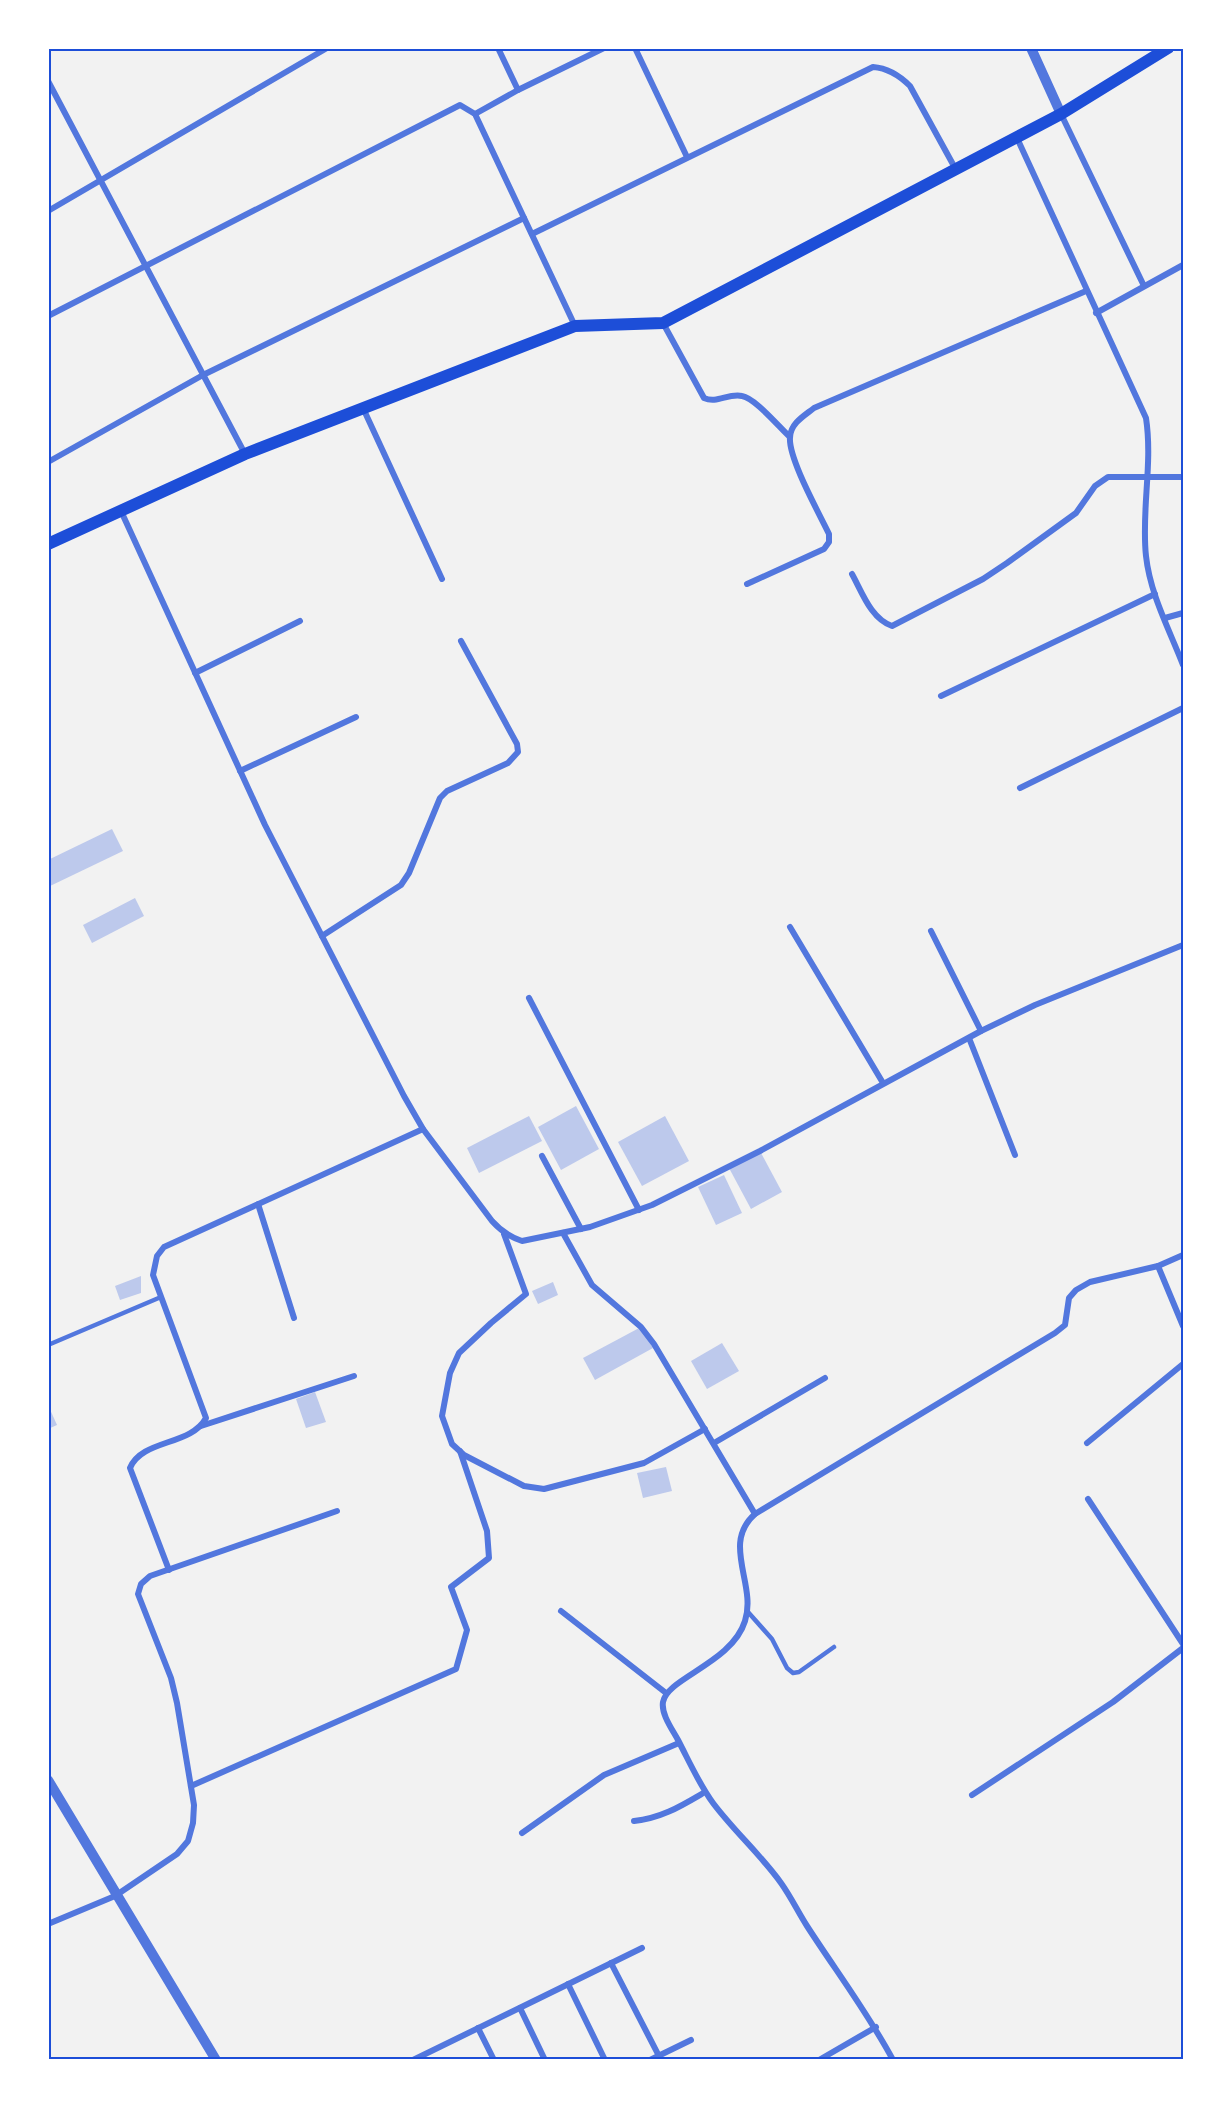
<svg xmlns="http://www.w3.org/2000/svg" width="1231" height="2108" viewBox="0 0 1231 2108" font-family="Raleway,sans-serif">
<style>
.building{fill:#bdc9ec}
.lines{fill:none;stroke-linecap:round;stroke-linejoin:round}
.service{stroke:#5277de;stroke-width:4.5}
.minor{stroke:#5277de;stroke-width:6}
.tertiary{stroke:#5277de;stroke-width:10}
.secondary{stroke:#1d4ed8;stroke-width:12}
.neatline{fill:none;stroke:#1d4ed8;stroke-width:2}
</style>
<rect width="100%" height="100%" fill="#f2f2f2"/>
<g class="building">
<polygon points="112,829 123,851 48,887 48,860"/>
<polygon points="135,898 144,916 92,943 83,925"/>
<polygon points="576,1106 599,1149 561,1170 538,1127"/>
<polygon points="529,1116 542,1141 479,1173 467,1148"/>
<polygon points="665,1116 689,1161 642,1186 618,1142"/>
<polygon points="760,1151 782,1192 751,1209 729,1168"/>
<polygon points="724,1175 742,1213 716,1225 698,1187"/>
<polygon points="141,1276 141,1293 120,1300 115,1286"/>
<polygon points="553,1282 558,1295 538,1304 532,1291"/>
<polygon points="641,1327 653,1348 595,1380 583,1358"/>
<polygon points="722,1343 739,1371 707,1389 691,1361"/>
<polygon points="315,1392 326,1422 306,1428 296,1399"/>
<polygon points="48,1405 57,1425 48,1429"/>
<polygon points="666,1467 672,1491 643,1498 637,1473"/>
</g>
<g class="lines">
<g class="service">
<polyline points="48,1345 161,1297"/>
<polyline points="748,1612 772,1639 787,1668 793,1673 799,1672 834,1647"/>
</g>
<g class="minor">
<polyline points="498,48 518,90 604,48"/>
<polyline points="635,48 687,157"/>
<polyline points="48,81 245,454"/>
<polyline points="475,114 518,90"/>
<polyline points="1061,114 1144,286"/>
<path d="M1017,138L1146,418C1153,464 1141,511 1146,556C1150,594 1170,631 1183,665"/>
<polyline points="48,211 327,48"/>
<path d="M532,234L873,67C887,68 900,76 910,86L955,168"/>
<polyline points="1096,313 1183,265"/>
<polyline points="48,316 460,105 475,114 575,326"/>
<path d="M663,323L704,398C717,404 728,393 742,396C755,398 779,427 790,437"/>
<polyline points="363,408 442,579"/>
<polyline points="48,462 203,375 524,218"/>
<path d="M121,511L265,825L404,1096L423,1129L492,1221C501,1231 509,1237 522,1241L590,1227L652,1205L760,1151L981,1031L1035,1005L1183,945"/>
<path d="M852,574C862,592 871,619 892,626L983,579L1007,563L1076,513L1095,486L1108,477H1183"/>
<path d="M747,584L824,549L829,542V534C819,513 788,458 790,437C791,423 804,416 814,408L1086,291"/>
<polyline points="1165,618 1183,613"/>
<polyline points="195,673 300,621"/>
<polyline points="941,696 1155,594"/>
<polyline points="240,771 356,717"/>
<polyline points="1020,788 1183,708"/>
<polyline points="790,927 883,1083"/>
<polyline points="931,931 981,1031"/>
<polyline points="322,936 401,885 409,873 440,798 447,791 508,763 518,752 517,744 461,641"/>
<polyline points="529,998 639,1210"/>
<polyline points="969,1038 1015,1155"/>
<polyline points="542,1156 581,1229"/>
<polyline points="258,1204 294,1318"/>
<polyline points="563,1233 592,1285 641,1327 654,1344 755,1514"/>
<polyline points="504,1234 526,1294 491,1323 459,1353 450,1373 442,1416 452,1444 464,1455 524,1486 544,1489 644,1463 705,1429"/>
<polyline points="1158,1266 1183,1326"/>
<polyline points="201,1426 354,1376"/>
<polyline points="714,1443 825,1378"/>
<polyline points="1087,1443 1183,1364"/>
<polyline points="1088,1499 1183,1644"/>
<path d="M169,1570L130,1468C142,1439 191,1446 206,1418L153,1275L157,1256L164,1247L423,1129"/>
<polyline points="561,1611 666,1693"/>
<polyline points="191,1786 456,1669 467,1630 451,1587 489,1558 487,1531 460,1451"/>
<polyline points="972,1795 1113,1702 1183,1648"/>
<path d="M634,1821C662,1818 681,1806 705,1792"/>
<polyline points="522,1833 604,1775 679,1743"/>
<polyline points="48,1924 115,1896 177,1854 188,1841 193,1823 194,1805 177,1703 171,1678 138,1594 141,1584 150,1576 337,1511"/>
<polyline points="611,1963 661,2060"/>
<polyline points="568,1984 605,2060"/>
<polyline points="520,2008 545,2060"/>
<polyline points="478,2028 494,2060"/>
<polyline points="413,2060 642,1948"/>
<polyline points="650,2060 691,2040"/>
<polyline points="819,2060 876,2027"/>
<path d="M893,2060C868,2013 836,1971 807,1926C798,1912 791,1897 781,1883C761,1855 734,1831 713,1803C699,1784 689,1761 678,1740C672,1729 661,1714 663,1702C667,1678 732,1663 745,1621C757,1584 721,1544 755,1514L1055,1333L1065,1325L1069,1298L1076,1290L1090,1282L1158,1266L1183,1255"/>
</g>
<g class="tertiary">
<polyline points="1031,48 1061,114"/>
<polyline points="48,1780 216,2060"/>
</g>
<polyline class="secondary" points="48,544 245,454 575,326 663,323 1061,114 1168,48"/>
</g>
<rect width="1231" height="2108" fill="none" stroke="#ffffff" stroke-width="99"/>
<rect x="50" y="50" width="1132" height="2008" class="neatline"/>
</svg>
